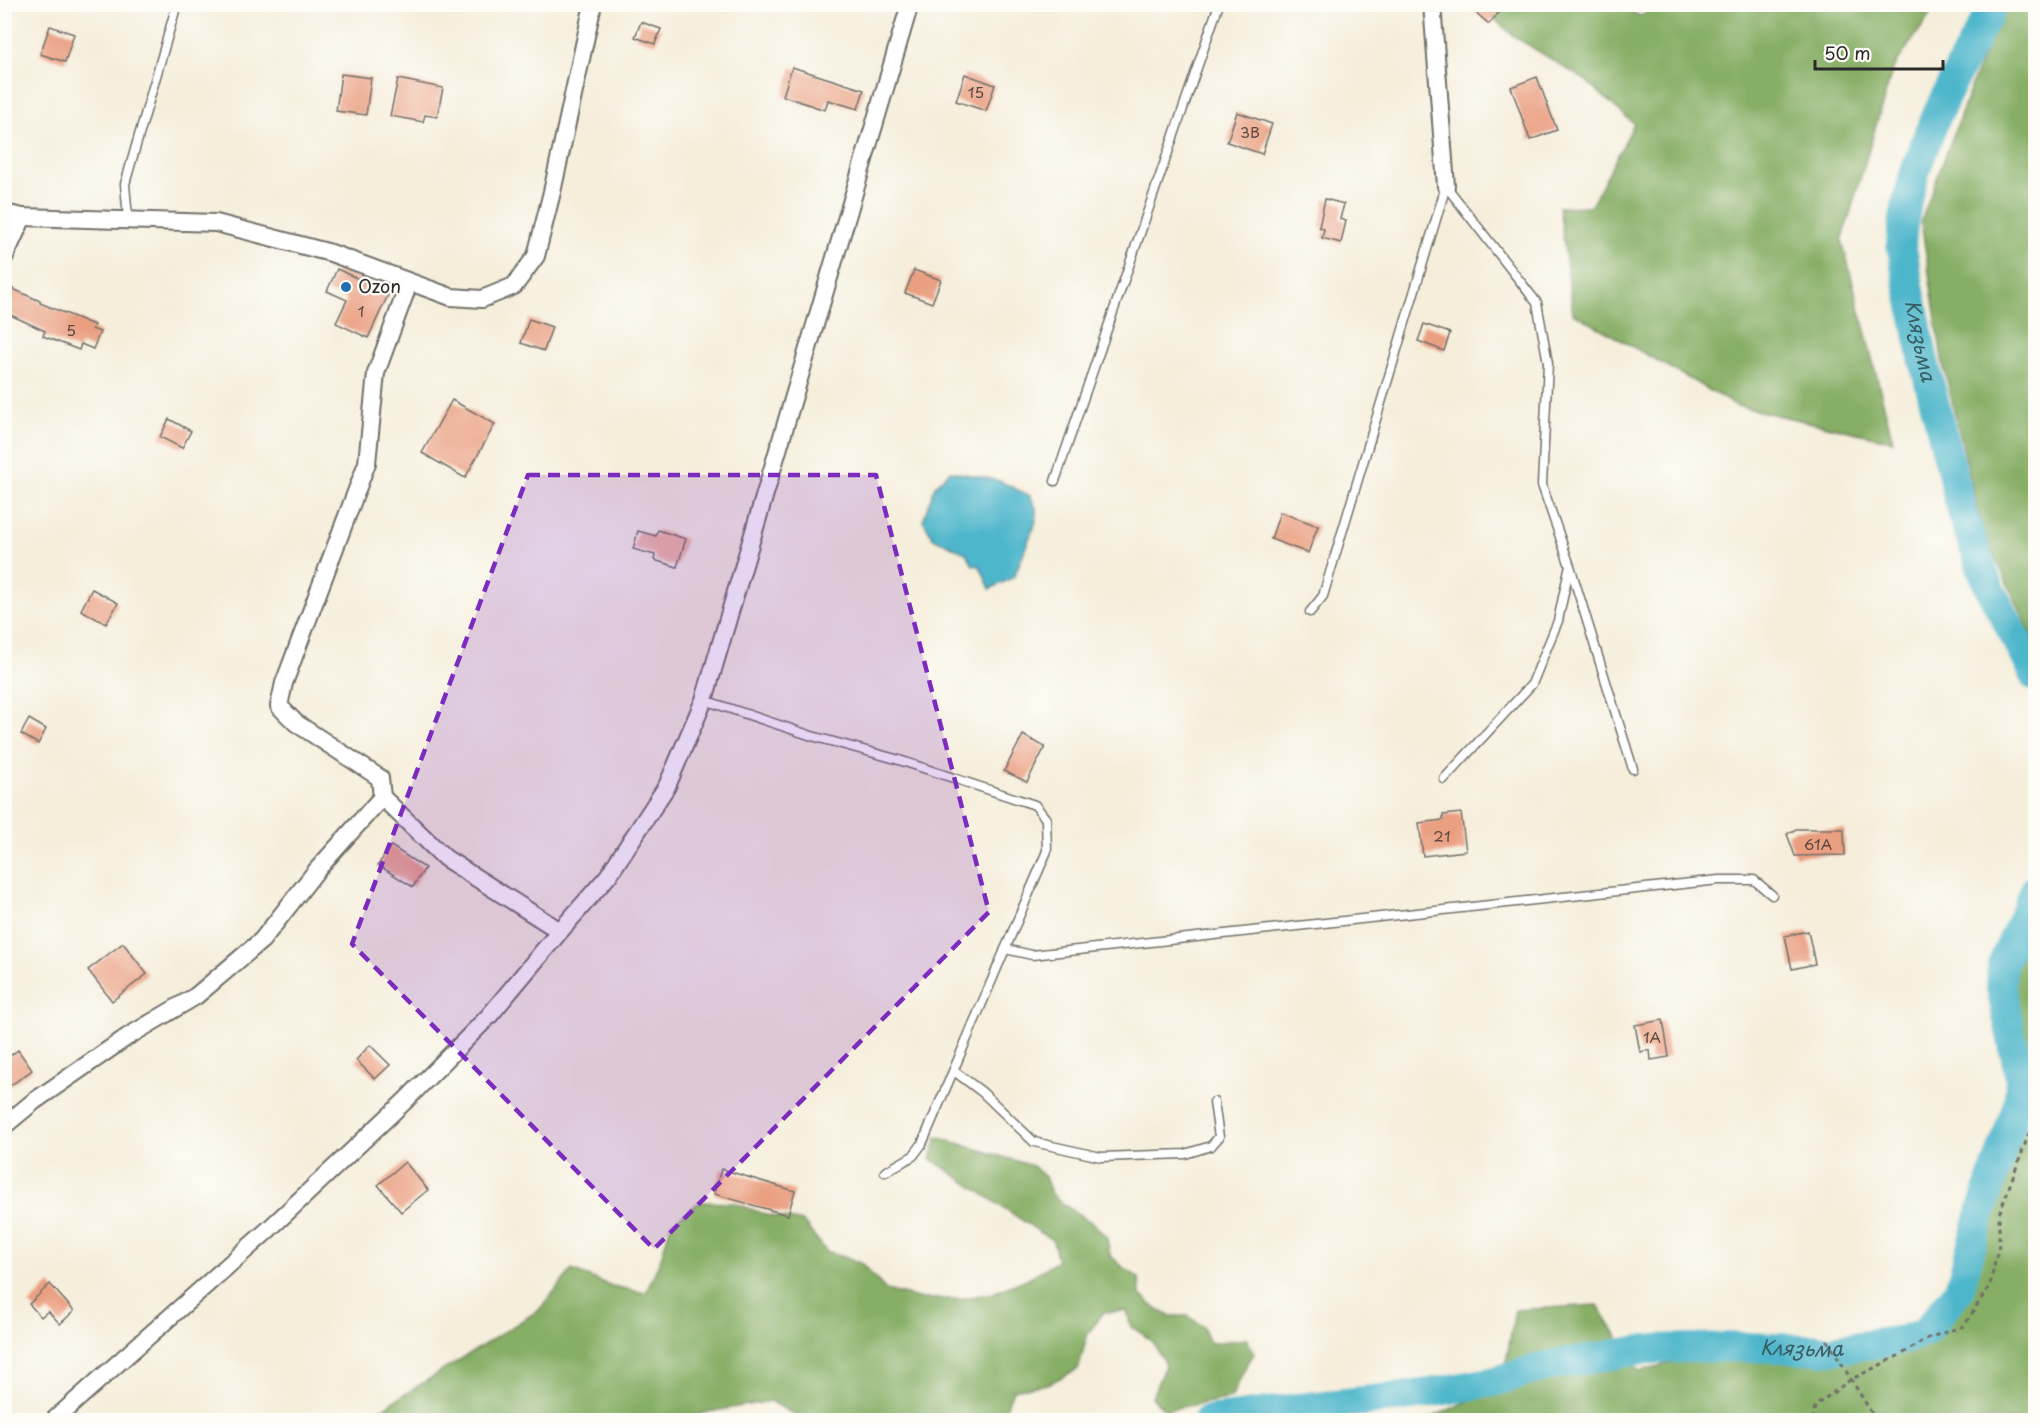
<svg xmlns="http://www.w3.org/2000/svg" width="2040" height="1425" viewBox="0 0 2040 1425" font-family="'Playpen Sans',sans-serif">
<style>
.forest{fill:#86ae65;stroke:#586c48;stroke-width:1.5}
.water{fill:#4db6cb;stroke:#3c707b;stroke-width:1.5}
.lines{fill:none;stroke-linecap:round;stroke-linejoin:round}
.river{stroke:#4db6cb;stroke-width:30}
.building{fill:#ea9f81}
.service-casing{stroke:#726f69;stroke-width:11}
.minor-casing{stroke:#726f69;stroke-width:20}
.path{stroke:#726f69;stroke-width:3;stroke-dasharray:4.5 4.5;stroke-linecap:butt}
.service{stroke:#fff;stroke-width:8}
.minor{stroke:#fff;stroke-width:16}
.marked{fill:#7b2cbf;fill-opacity:0.2;stroke:#7b2cbf;stroke-width:4.5;stroke-dasharray:12 8;stroke-linejoin:round}
.poi-dot{fill:#1f6fb2;stroke:#fdfcf7;stroke-width:2}
.labels{text-anchor:middle;stroke-width:4.5;stroke-linejoin:round;paint-order:stroke}
.number-label{font-size:15px;fill:#5b4840}
.poi-label{font-size:18px;fill:#2b2b2b;stroke:#fdfcf7;text-anchor:start}
.water-label{font-size:20px;font-style:italic;fill:#375c63;stroke:#fdfcf7}
</style>
<rect width="100%" height="100%" fill="#fdfcf7"/>
<filter id="ink" filterUnits="userSpaceOnUse"><feTurbulence type="fractalNoise" baseFrequency=".0167" numOctaves="2"/><feDisplacementMap in="SourceGraphic" scale="12" xChannelSelector="R" yChannelSelector="G"/><feConvolveMatrix kernelMatrix="1 2 1 2 8 2 1 2 1" color-interpolation-filters="sRGB"/></filter>
<filter id="wash" filterUnits="userSpaceOnUse"><feTurbulence type="fractalNoise" baseFrequency=".008" numOctaves="4" result="noise"/><feDisplacementMap in="SourceGraphic" scale="24" xChannelSelector="R" yChannelSelector="G"/><feGaussianBlur stdDeviation="1.35" result="paint"/><feColorMatrix in="noise" values="0 0 0 0 0 0 0 0 0 0 0 0 0 0 0 0 0 1.4 0 .05"/><feComposite in="paint" operator="in"/></filter>
<g filter="url(#wash)">
<rect width="100%" height="100%" fill="#f5eedb"/>
<g class="forest">
<polygon points="1658,4 1937,5 1893,68 1842,240 1893,441 1737,406 1573,313 1559,207 1591,206 1634,124 1585,80 1515,37 1478,5 1617,5 1641,16"/>
<polygon points="2007,5 2036,5 2035,642 1983,532 1942,359 1921,221 1995,23"/>
<polygon points="2035,907 2035,1420 1426,1420 1502,1386 1515,1310 1598,1305 1638,1371 1697,1357 1853,1358 1928,1338 1978,1245 2029,1100 2026,1039 2009,965"/>
<path d="M937,1137L1033,1166L1045,1177L1051,1193L1064,1205L1094,1224L1107,1238L1110,1255L1124,1268L1139,1278L1140,1295L1153,1306L1169,1316H1188L1203,1327L1210,1343L1247,1339L1254,1354C1243,1368 1239,1383 1231,1398L1165,1410L1152,1397L1165,1365C1156,1345 1151,1337 1131,1327L1127,1311L1104,1312L1088,1333L1078,1369L1048,1384L1013,1390L1002,1420H803L771,1401L703,1413L690,1420H364L539,1310L572,1270L612,1286L646,1293L661,1258L671,1224L700,1202L735,1203L767,1215L803,1222L826,1251L861,1263L886,1290L922,1299H959L993,1293L1027,1279L1058,1261L1053,1241L931,1159Z"/>
</g>
<polygon class="water" points="950,471 1000,481 1030,496 1036,508 1036,521 1014,577 990,589 980,566 973,565 966,553 933,538 923,520 935,486"/>
<g class="lines">
<g class="river">
<path id="s1" d="M1994,4C1954,77 1907,160 1901,244L1923,358L1964,519L1987,583L2036,677"/>
<path id="s2" d="M1208,1420L1290,1409L1411,1396L1492,1382L1547,1366L1647,1349L1743,1347L1831,1350L1903,1340L1925,1332L1959,1290L1982,1209L2019,1101L2020,1077L2001,988L2002,965L2036,888"/>
</g>
</g>
<g id="blocks">
<g class="building">
<polygon points="1466,4 1506,4 1489,24"/>
<polygon points="641,22 661,29 655,44 635,37"/>
<polygon points="50,26 74,34 65,62 40,54"/>
<polygon points="792,67 864,90 858,109 828,100 825,110 783,96"/>
<polygon points="341,74 371,78 366,115 336,111"/>
<polygon points="965,74 995,85 986,111 956,101"/>
<polygon points="1537,77 1557,130 1530,140 1511,87"/>
<polygon points="398,79 443,88 437,117 425,115 423,122 390,116"/>
<polygon points="1237,112 1272,124 1262,154 1227,142"/>
<polygon points="1325,199 1344,204 1340,219 1346,221 1341,243 1322,238 1324,229 1319,227"/>
<polygon points="337,269 389,293 368,338 336,323 347,300 327,291"/>
<polygon points="914,270 941,280 932,303 905,293"/>
<polygon points="4,285 40,301 40,303 94,325 92,329 100,332 93,349 81,344 79,350 43,336 45,331 4,312"/>
<polygon points="529,319 552,327 544,351 521,343"/>
<polygon points="1424,324 1450,333 1444,351 1418,341"/>
<polygon points="452,400 495,424 465,478 422,453"/>
<polygon points="169,419 191,431 182,448 160,437"/>
<polygon points="1280,512 1318,526 1308,553 1271,539"/>
<polygon points="658,530 686,539 677,567 654,560 655,555 633,549 638,531 656,536"/>
<polygon points="92,589 118,603 106,624 81,610"/>
<polygon points="29,719 46,729 38,744 21,734"/>
<polygon points="1023,735 1045,747 1027,782 1004,771"/>
<polygon points="1461,813 1466,851 1423,856 1419,823 1443,820 1443,815"/>
<polygon points="1796,829 1844,829 1845,855 1795,856 1787,834"/>
<polygon points="391,846 425,868 413,887 378,865"/>
<polygon points="1808,931 1815,964 1792,969 1785,936"/>
<polygon points="123,943 147,974 112,1001 88,970"/>
<polygon points="1663,1020 1669,1057 1651,1060 1650,1050 1640,1052 1635,1025"/>
<polygon points="370,1045 390,1065 375,1079 356,1060"/>
<polygon points="18,1050 32,1070 4,1090 4,1060"/>
<polygon points="405,1162 428,1190 401,1212 378,1185"/>
<polygon points="721,1169 795,1191 788,1215 714,1194"/>
<polygon points="50,1284 74,1311 60,1324 48,1311 41,1317 29,1304"/>
</g>
</g>
</g>
<g filter="url(#ink)">
<use href="#blocks" fill-opacity="0" stroke="#726f69" stroke-width="1.5"/>
<g class="lines">
<g class="service-casing">
<g id="service">
<polyline points="1446,186 1537,303 1548,363 1542,485 1570,566 1633,769"/>
<polyline points="128,219 125,184 177,4"/>
<polyline points="1055,481 1219,4"/>
<polyline points="1310,612 1323,596 1446,186"/>
<polyline points="704,700 812,736 896,759 1035,805 1046,819 1047,851 922,1144 913,1156 885,1172"/>
<polyline points="1444,779 1532,684 1558,621 1569,569"/>
<polyline points="1005,949 1032,955 1719,880 1754,880 1772,895"/>
<polyline points="954,1071 982,1092 1034,1142 1101,1157 1185,1154 1211,1146 1219,1137 1214,1102"/>
</g>
</g>
<g class="minor-casing">
<g id="minor">
<polyline points="1432,4 1446,186"/>
<polyline points="4,213 23,217 216,223 331,253 451,297 482,299 514,286 536,256 552,192 593,4"/>
<polyline points="4,258 23,217"/>
<polyline points="409,283 376,373 367,463 284,683 279,706 296,723 380,778 382,797 445,858 560,931"/>
<polyline points="4,1126 33,1102 127,1037 196,996 262,940 316,871 382,797"/>
<polyline points="54,1420 268,1230 405,1101 489,1016 560,931 608,876 667,786 704,700 910,4"/>
</g>
</g>
<g class="path">
<polyline points="1827,1340 1876,1420"/>
<polyline points="1813,1420 1815,1406 1850,1380 1902,1354 1928,1338 1964,1326 1990,1285 1999,1244 1999,1214 2036,1115"/>
</g>
<use href="#service" class="service"/>
<use href="#minor" class="minor"/>
</g>
</g>
<path class="marked" d="M528,475H876L989,912L654,1249L352,944Z"/>
<circle class="poi-dot" cx="346" cy="287" r="6"/>
<g class="labels">
<g class="number-label">
<text x="976" y="98">15</text>
<text x="1250" y="138">3В</text>
<text x="361" y="317">1</text>
<text x="71" y="336">5</text>
<text x="1442" y="842">21</text>
<text x="1818" y="850">61А</text>
<text x="1652" y="1043">1А</text>
</g>
<g class="poi-label">
<text x="358" y="293">Ozon</text>
</g>
<g class="water-label">
<text dy="7" stroke="none"><textPath href="#s1" startOffset="358">Клязьма</textPath></text>
<text dy="7" stroke="none"><textPath href="#s2" startOffset="600">Клязьма</textPath></text>
</g>
</g>
<rect width="2040" height="1425" fill="none" stroke="#fdfcf7" stroke-width="24"/>
<path d="M1815 60v9h128v-9" fill="none" stroke="#2b2b2b" stroke-width="3"/>
<text x="1824" y="60" font-size="18" fill="#2b2b2b" stroke="#fdfcf7" stroke-width="4.5" paint-order="stroke">50 m</text>
</svg>
